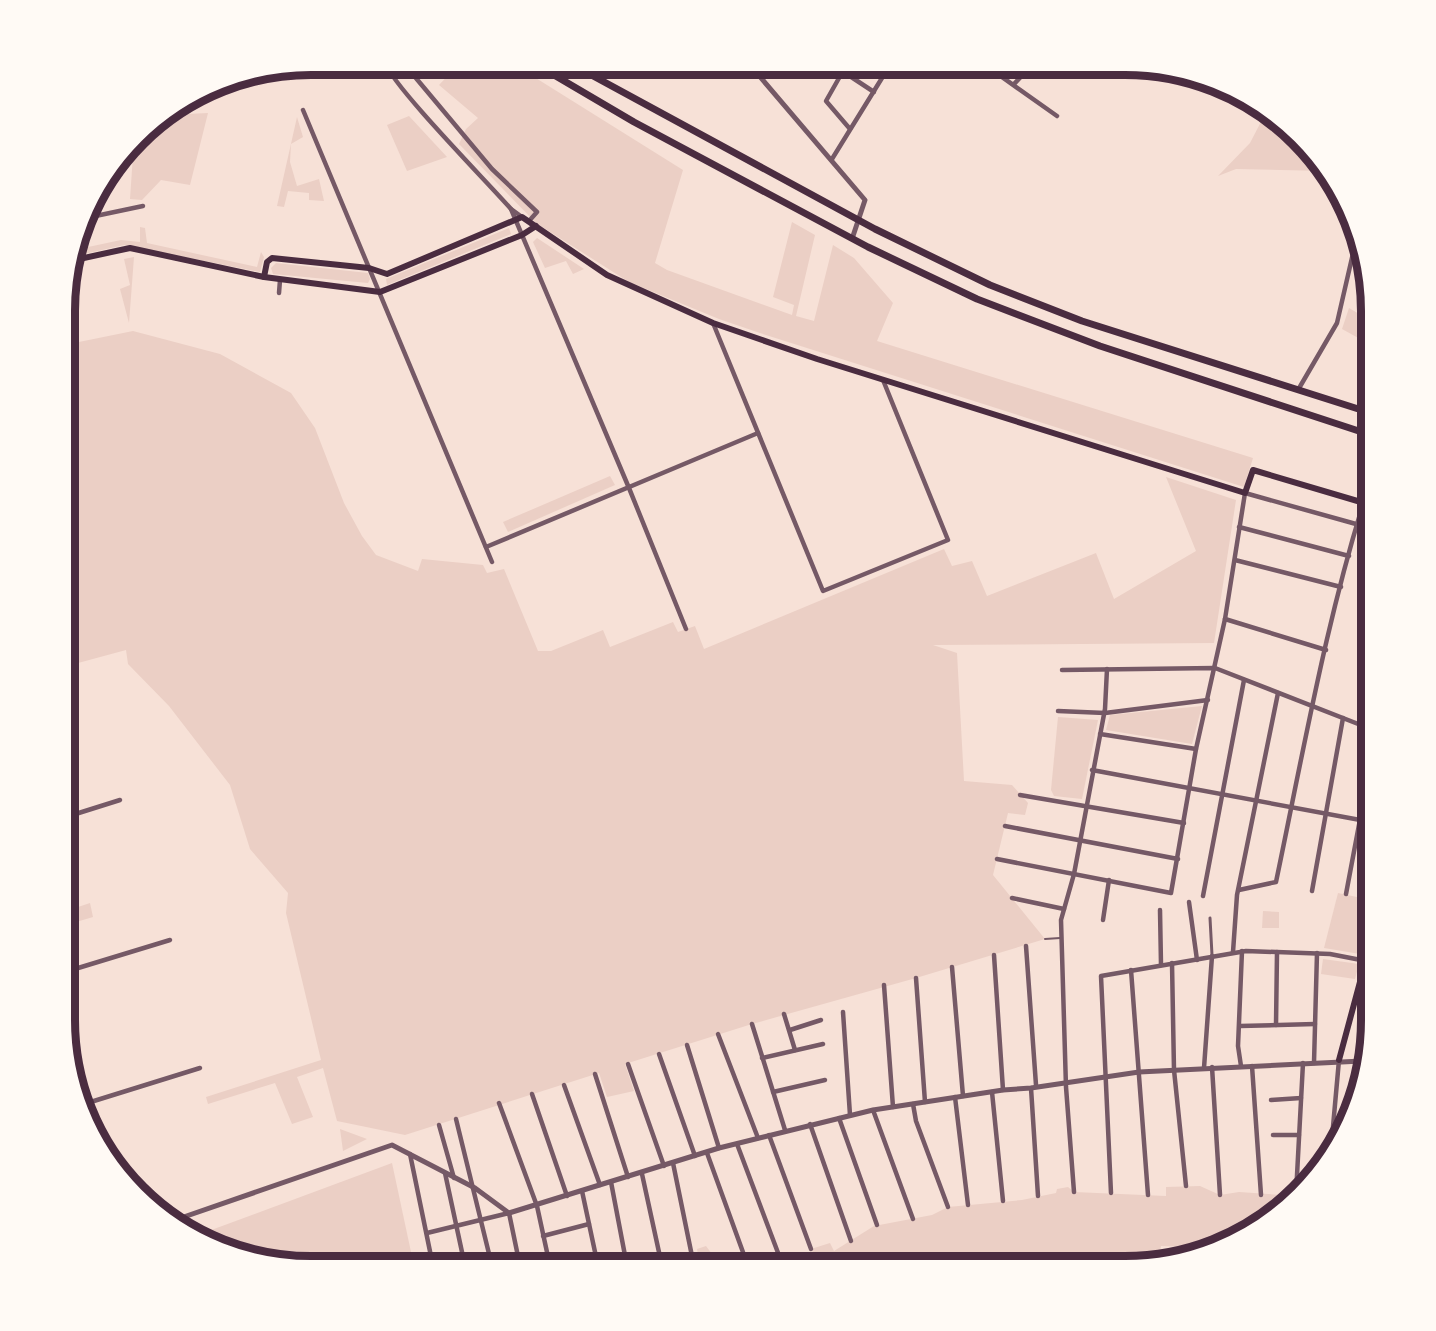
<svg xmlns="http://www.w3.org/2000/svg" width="1436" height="1331" viewBox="0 0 1436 1331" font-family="'Asap Condensed',sans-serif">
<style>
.green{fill:#ebcfc5}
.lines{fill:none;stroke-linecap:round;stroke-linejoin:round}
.service{stroke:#755966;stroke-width:2}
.pedestrian{stroke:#755966;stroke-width:3}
.minor{stroke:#755966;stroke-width:4.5}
.tertiary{stroke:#755966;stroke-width:5}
.secondary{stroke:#4a2c40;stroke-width:6}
.trunk{stroke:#4a2c40;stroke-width:7}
.rim{fill:none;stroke:#4a2c40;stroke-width:8}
</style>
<rect width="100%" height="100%" fill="#f7e1d7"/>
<g class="green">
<polygon points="458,65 515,65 683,170 655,263 667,270 792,315 794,305 773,297 792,222 815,235 796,316 814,321 833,245 854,258 893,303 877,341 1253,458 1244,487 760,333 719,319 629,282 536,223 459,144 466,129 478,118 439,85"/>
<polygon points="208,113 190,185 161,180 142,200 130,199 133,155 124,156 141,134 156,137 157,121 166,115"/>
<polygon points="1265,114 1311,149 1324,171 1236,169 1218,176 1250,143"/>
<polygon points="409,116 447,157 407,171 387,125"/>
<polygon points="297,117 303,137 291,144 290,162 297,186 319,179 324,201 309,200 309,193 288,191 284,207 277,206"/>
<polygon points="140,227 145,228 147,243 257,267 261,252 264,257 260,272 124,245 71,257 74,250 121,240 140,242"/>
<polygon points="509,228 511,234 387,285 386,279"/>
<polygon points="537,238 584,269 573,274 566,261 545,268 533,242"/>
<polygon points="134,257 129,323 120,289 130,285 124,259"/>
<polygon points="276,263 368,273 370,279 368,283 273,274 271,268"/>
<polygon points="1349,308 1371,321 1371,345 1342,329"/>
<polygon points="133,331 220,354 291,393 315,428 344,503 362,536 376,555 418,571 422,559 483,565 487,573 504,569 538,651 551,651 603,630 610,647 673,622 678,632 695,626 704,649 944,549 952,566 972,561 987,596 1096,553 1114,599 1196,551 1166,477 1236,500 1214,643 933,645 957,653 964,781 1012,785 1028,803 1025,815 1008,813 993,875 1045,939 916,978 752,1024 625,1064 634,1091 607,1097 599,1073 405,1135 337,1121 323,1068 297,1077 313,1117 292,1124 275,1083 208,1104 206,1097 321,1060 286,913 288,893 250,849 230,785 169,706 128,664 126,650 67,666 69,344"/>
<polygon points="610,476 615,485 508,532 503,522"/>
<polygon points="1202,706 1192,744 1106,730 1110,715"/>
<polygon points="1058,717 1098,720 1082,799 1054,796 1051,790"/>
<polygon points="1338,893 1371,900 1371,910 1360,954 1324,948"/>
<polygon points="90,903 93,917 66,925 66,911"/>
<polygon points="1263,911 1279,912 1279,928 1262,928"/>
<polygon points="1323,959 1359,964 1355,979 1321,974"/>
<polygon points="340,1129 367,1139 343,1151"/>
<polygon points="392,1163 414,1266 311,1266 202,1241 195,1236"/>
<polygon points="1200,1186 1220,1195 1239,1192 1295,1196 1287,1206 1219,1248 1161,1246 1159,1262 1141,1266 815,1266 820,1264 811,1249 830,1243 834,1251 874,1226 932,1215 948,1207 1022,1200 1056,1193 1057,1189 1068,1187 1074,1192 1166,1196 1166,1187"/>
<polygon points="706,1246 721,1266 700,1266 697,1249"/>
</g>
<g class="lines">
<polyline class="service" points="1045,939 1060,938"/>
<polyline class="pedestrian" points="1210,918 1212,955"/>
<g class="minor">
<path d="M387,65C390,83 491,186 511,209L522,217"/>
<polyline points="405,65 492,169 537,212 529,221"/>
<polyline points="833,65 874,92"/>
<polyline points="985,65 1057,116"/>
<polyline points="843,71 826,101 850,129"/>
<polyline points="1014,84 1032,65"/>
<polyline points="303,110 492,562"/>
<polyline points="832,159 890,65"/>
<polyline points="511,209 629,488 686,629"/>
<polyline points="86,218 143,206"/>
<polyline points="279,293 280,280"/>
<polyline points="713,323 823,591 948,540 883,380"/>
<polyline points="1298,390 1337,323 1357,236"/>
<polyline points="1239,527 1349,556"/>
<polyline points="486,547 758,433"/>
<polyline points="1235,560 1341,587"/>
<polyline points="1225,619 1326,650"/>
<polyline points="1062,670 1215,668 1371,729"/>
<polyline points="1058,711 1105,713 1208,700"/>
<polyline points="1100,734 1196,749"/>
<polyline points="1092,770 1371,822"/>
<polyline points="1020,795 1184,823"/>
<polyline points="66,817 120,800"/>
<polyline points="1005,826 1178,859"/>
<polyline points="997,859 1171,893 1196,749 1225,619 1245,493 1356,524"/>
<path d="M1239,890L1276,882C1304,748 1328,610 1371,479"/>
<polyline points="1312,891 1343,718"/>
<polyline points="1346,894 1371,761"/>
<polyline points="1203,896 1244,680"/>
<polyline points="1012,898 1064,909"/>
<polyline points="1189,902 1197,960"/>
<polyline points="1160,910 1161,965"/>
<polyline points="1103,920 1109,880"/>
<polyline points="1026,946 1036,1085"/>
<polyline points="1233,952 1237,895 1278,693"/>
<polyline points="994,955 1003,1090"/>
<polyline points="1172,963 1174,1070 1186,1186"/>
<polyline points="952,967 963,1096"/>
<polyline points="1131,970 1148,1195"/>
<polyline points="65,972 170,940"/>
<polyline points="916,978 925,1102"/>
<polyline points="884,985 893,1107"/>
<polyline points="843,1012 850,1115"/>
<polyline points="784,1014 795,1050"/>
<polyline points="752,1024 785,1130"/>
<polyline points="1276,1025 1277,952"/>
<polyline points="1240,1026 1315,1024"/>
<polyline points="790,1030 821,1020"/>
<polyline points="718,1034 758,1138"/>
<polyline points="687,1045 719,1148"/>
<polyline points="659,1054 695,1156"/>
<polyline points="762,1058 823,1044"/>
<polyline points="1314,1063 1317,953"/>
<polyline points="628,1064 664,1166"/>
<polyline points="1241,1066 1238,1046 1242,951"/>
<polyline points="1252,1066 1261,1195"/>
<polyline points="1212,1067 1220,1195"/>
<polyline points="1204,1068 1212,956"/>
<polyline points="595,1074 628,1177"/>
<polyline points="564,1085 600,1185"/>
<polyline points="1031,1088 1038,1196"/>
<polyline points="773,1092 825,1080"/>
<polyline points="992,1092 1003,1201"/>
<polyline points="532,1094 567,1196"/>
<polyline points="955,1097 968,1205"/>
<polyline points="1271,1100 1301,1098"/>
<polyline points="499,1103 537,1206 550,1266"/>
<polyline points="913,1104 916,1121 948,1207"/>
<polyline points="81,1105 200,1068"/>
<polyline points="873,1110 913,1219"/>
<polyline points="839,1118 877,1225"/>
<polyline points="456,1119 492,1266"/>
<polyline points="810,1124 851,1241"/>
<polyline points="439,1125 454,1178"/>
<polyline points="769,1135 811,1249"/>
<polyline points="1273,1135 1299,1135"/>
<polyline points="737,1144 783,1266"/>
<polyline points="1331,1149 1339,1060"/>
<polyline points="707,1153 748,1266"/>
<polyline points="410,1154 433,1266"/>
<polyline points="673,1163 694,1266"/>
<polyline points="445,1173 465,1266"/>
<polyline points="642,1174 662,1266"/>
<polyline points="611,1182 627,1266"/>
<polyline points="582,1191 598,1266"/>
<polyline points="1074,1192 1066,1087 1061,920 1074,874 1105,709 1107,669"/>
<polyline points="1111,1193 1101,976 1246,951 1330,954 1366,961"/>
<polyline points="1296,1194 1303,1063"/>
<polyline points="427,1233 509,1213 520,1266"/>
<polyline points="543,1236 589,1224"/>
<polyline points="1172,1259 1173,1252"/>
</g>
<g class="tertiary">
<polyline points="750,65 865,200 852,239"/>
<polyline points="175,1220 392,1145 475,1188 509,1213 719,1148 873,1110 1003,1090 1031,1088 1139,1072 1362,1061"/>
</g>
<g class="secondary">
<polyline points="70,261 130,248 264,277 380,292 522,235 536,226"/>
<polyline points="264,277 267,262 272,258 369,268 387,274 522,217 607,275 713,323 817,359 1245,493 1253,470 1371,505"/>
<polyline points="1339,1060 1371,941"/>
</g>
<g class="trunk">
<polyline points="537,65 634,122 868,247 977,299 1100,346 1371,435"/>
<polyline points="573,65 875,229 990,285 1082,321 1371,413"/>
</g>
</g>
<path d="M0 0H1436V1331H0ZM311 75H1125A236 236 0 0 1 1361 311V1020A236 236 0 0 1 1125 1256H311A236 236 0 0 1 75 1020V311A236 236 0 0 1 311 75Z" fill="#fffaf5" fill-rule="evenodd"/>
<path class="rim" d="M311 75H1125A236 236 0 0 1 1361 311V1020A236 236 0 0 1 1125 1256H311A236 236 0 0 1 75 1020V311A236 236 0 0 1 311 75Z"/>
</svg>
